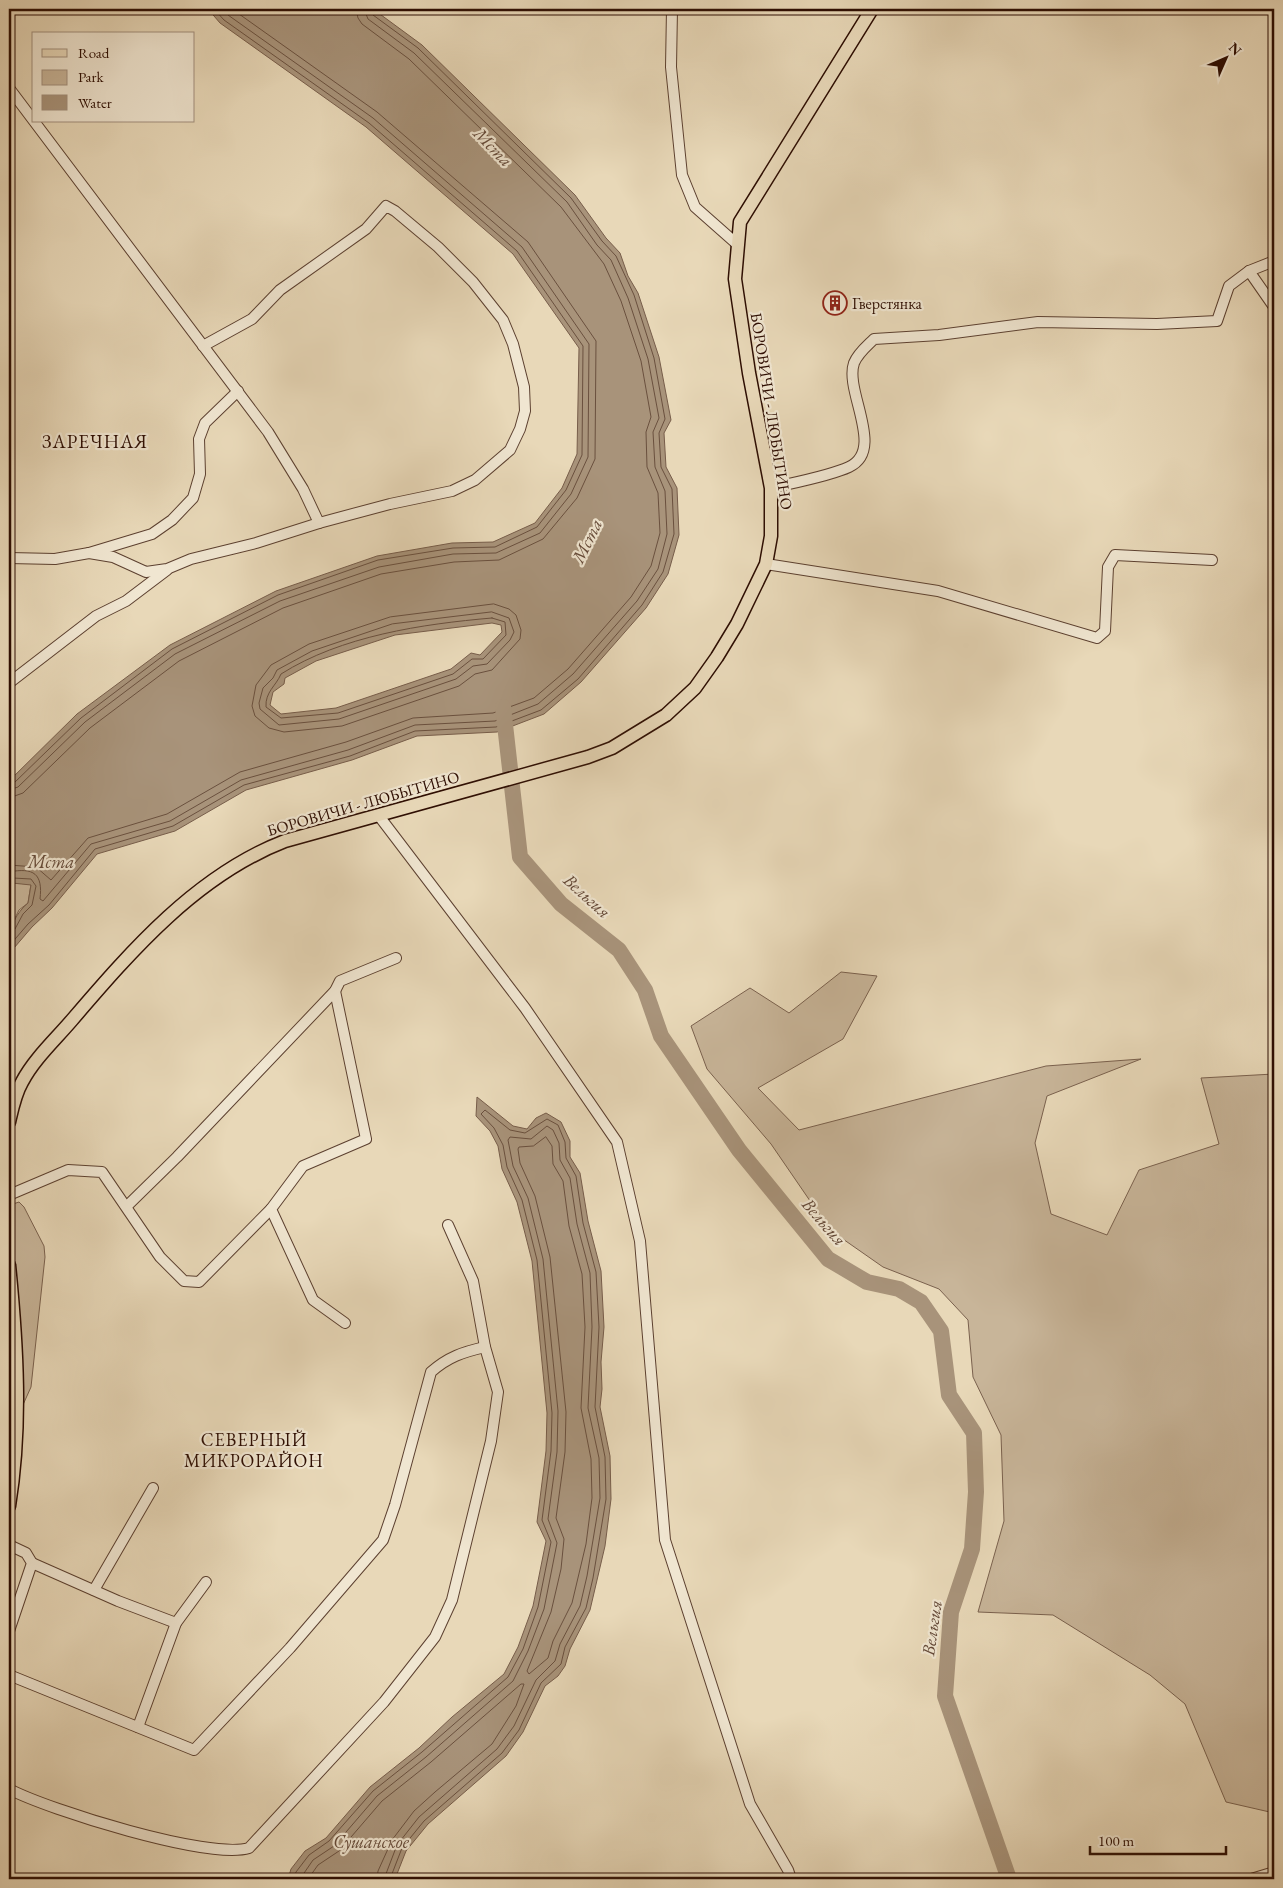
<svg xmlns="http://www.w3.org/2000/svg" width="1283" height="1888" viewBox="0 0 1283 1888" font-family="'EB Garamond',serif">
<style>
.green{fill:#c8b599;stroke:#7a614e}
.water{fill:#a8937a;stroke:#775d4a;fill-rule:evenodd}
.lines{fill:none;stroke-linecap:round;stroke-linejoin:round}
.shore{stroke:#6a503e;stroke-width:1}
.river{stroke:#a8937a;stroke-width:16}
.minor-casing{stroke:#5c4030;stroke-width:12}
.major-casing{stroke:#2d0d02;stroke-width:15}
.minor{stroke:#f0e6d1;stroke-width:10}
.major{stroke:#e8d8b8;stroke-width:12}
.labels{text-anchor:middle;stroke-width:4.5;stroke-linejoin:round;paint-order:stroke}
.poi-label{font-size:16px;fill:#2d0d02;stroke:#f0e6d1;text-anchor:start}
.street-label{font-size:16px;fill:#2d0d02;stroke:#f0e6d1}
.water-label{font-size:18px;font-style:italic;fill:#644938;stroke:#f0e6d1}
.neighbourhood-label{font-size:18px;letter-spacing:1px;fill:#2d0d02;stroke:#f0e6d1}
.quarter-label{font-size:19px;letter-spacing:1px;fill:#2d0d02;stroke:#f0e6d1}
</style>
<rect width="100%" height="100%" fill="#e8d8b8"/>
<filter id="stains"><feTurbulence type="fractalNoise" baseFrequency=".004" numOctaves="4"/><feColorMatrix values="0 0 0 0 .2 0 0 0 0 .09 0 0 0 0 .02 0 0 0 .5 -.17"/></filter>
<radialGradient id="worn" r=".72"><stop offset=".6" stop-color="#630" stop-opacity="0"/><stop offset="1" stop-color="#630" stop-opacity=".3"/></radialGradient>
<g class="green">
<polygon points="12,883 31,884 28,903 19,910 9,930 9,892"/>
<polygon points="841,972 877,976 843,1039 758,1088 799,1130 1046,1066 1141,1059 1047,1096 1035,1143 1051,1214 1107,1235 1139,1170 1219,1144 1201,1078 1274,1074 1274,1813 1226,1802 1185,1704 1150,1675 1053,1615 978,1612 1004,1521 1001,1435 973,1377 968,1320 939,1289 883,1267 830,1230 771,1144 707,1069 691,1026 750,988 789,1013"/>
<polygon points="19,1202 24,1207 44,1246 45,1257 31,1387 22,1407 11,1208 13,1204"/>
</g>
<g class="water">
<path d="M208,9H373L422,45L575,195L606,238L620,253L628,276L638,293L659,357L671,420L664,433L666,467L677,488L679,535L668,574L646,608L581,682L544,714L497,732L417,736L352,760L246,790L175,831L97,854L52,908L32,927L14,948L9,983C9,954 3,924 28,903L31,885L12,883L9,892V781L77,714L170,645L276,591L377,556L452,543L493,542L535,523L562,488L577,454L579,348L513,254L366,127L220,23ZM492,623L501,625L502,632L480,655L471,653L451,669L336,708L281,714L270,705L273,692L284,684L285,678L316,661L395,635Z"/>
<polygon points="477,1097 513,1126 527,1129 536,1118 546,1113 561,1122 570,1141 570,1157 580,1173 588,1221 601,1271 604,1327 601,1362 602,1389 600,1407 610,1456 611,1499 605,1546 590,1610 570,1649 565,1666 558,1676 545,1686 523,1732 506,1756 428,1824 406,1851 395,1879 288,1879 291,1869 305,1851 326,1838 370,1787 419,1748 452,1717 504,1674 518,1647 533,1606 546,1541 537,1522 546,1451 547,1413 532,1261 517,1202 502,1169 498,1146 490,1131 476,1116"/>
</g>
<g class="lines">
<g class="shore">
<polygon points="494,604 509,609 516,615 521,630 520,639 492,670 475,674 459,686 342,726 284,732 269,728 255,716 252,706 256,685 271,665 309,644 390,617"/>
<polygon points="492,612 509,618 514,632 510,640 487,664 473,666 456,679 339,719 279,725 260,709 259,703 263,688 273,678 277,670 312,651 392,624"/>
<path d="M492,618L505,622L506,635L483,659H472L453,674L338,713L281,718L266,707C265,692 276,686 281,674C341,636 422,624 492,618Z"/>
<polyline points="9,784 14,783 81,718 172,649 278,595 378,560 453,548 495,547 537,527 566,490 582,455 583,346 517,251 369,123 224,20 214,9"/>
<polyline points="9,790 18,787 85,722 175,654 280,601 379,567 453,554 496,553 540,533 571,494 588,457 589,344 522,247 373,118 228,15 223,9"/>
<polyline points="9,798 23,793 90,728 179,661 283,608 381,574 454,562 499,560 543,539 577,498 595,459 596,341 528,242 377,112 232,9"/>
<polyline points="9,865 36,867 51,880 88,838 167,814 240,772 346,742 413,718 493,713 534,698 568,669 631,597 651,566 660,533 658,493 647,467 646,432 651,417 641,361 621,301 604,264 561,207 409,59 362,24 358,18 356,9"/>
<path d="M9,872C34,867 43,874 40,899L43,901L91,844L170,821L241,780L348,750L415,725L495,721L538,704L573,674L637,601L658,569L667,534L665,491L655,467L653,432L659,418L648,359L628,298L611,260L597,245L567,202L414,53L368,19L364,9"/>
<polyline points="9,880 13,878 31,879 36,886 32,905 23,914 15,929 9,931"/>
<polyline points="9,952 10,945 28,924 49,905 95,849 173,826 244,785 350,756 415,731 496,727 541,710 578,679 642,605 663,572 674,534 672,489 661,467 659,433 665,419 654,358 634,295 616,256 602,241 571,198 418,48 373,15 370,9"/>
<polygon points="546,1137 552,1146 553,1164 563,1181 569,1226 582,1274 585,1327 581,1408 591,1459 592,1498 586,1544 572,1603 553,1641 548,1658 529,1674 527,1671 551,1612 561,1569 564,1539 556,1518 565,1452 566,1412 550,1257 535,1196 520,1163 518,1149 519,1147 533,1146"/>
<polyline points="293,1879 296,1872 309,1855 329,1841 373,1791 422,1752 508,1677 523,1649 538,1607 551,1542 542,1520 551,1451 552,1413 537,1260 522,1200 507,1167 503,1145 494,1128 481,1114 485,1110 510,1130 525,1133 547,1119 558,1125 565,1142 566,1158 576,1176 583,1223 596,1272 599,1327 595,1407 605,1457 606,1499 593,1578 586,1608 565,1647 561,1664 541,1683 519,1730 502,1753 424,1821 402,1848 390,1879"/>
<polyline points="300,1879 313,1860 334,1846 377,1796 426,1757 513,1681 528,1651 544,1609 557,1543 548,1519 557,1452 558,1411 543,1259 528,1198 513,1166 508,1140 510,1137 531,1139 547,1126 553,1130 559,1143 560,1160 570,1178 577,1224 590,1273 592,1327 588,1408 599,1458 600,1498 587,1576 580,1606 560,1644 555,1661 536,1680 514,1726 497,1749 419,1817 397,1845 384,1879"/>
<polyline points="308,1879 318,1865 339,1851 382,1801 431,1762 521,1684 524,1684 516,1706 492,1744 435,1792 414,1811 392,1840 378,1871 377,1879"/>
</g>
<polyline class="river" points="503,707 520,857 561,904 619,950 645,990 661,1036 739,1150 828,1259 867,1282 899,1289 921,1302 941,1331 949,1395 974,1433 976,1492 972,1549 951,1612 945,1696 1009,1879"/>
<g class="minor-casing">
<g id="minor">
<polyline points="672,9 671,67 682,175 695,207 738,245"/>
<polyline points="9,88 268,432 303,489 319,523"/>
<polyline points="1249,271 1274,307"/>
<path d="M771,488C792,483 830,476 849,467C886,450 844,391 854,363C858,353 867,346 874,339L939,335L1038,322L1157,324L1217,321L1229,286L1249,271L1274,261"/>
<polyline points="89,553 113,557 146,572 167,569 191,559 256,543 319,523 390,504 452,491 475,480 510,450 520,429 525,411 524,387 513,344 503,320 473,282 438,247 395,211 386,206 366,229 280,290 252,319 203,346"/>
<polyline points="9,558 55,559 89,553 152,534 172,520 193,498 200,474 199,439 205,423 238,391"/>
<polyline points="766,564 938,591 1097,638 1105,631 1108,567 1115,555 1212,560"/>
<polyline points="9,683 96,616 126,601 167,570"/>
<polyline points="379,816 525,1008 617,1142 640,1241 665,1540 750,1804 788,1870 791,1879"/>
<polyline points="335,991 366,1139 303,1166 271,1209 313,1300 345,1323"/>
<polyline points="9,1195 68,1170 102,1172 160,1257 184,1281 199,1282 271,1209"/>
<polyline points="127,1206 177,1157 335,991 340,981 396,958"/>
<polyline points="9,1545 26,1553 32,1563 9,1631"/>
<polyline points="32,1563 118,1601 176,1623"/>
<polyline points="94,1590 153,1488"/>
<path d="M9,1675L194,1750L290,1648L383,1540L395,1505L431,1372C448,1357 463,1352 485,1347"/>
<polyline points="138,1727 176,1623 206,1582"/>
<path d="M9,1789C49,1810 209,1860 249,1848L384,1702L435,1637L452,1600L491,1441L498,1392L485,1347L473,1281L448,1225"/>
<polyline points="1251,1879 1271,1873"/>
</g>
</g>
<g class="major-casing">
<g id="major">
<path d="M9,1122C12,1109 15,1094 22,1082C34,1059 55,1040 72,1020C132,950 197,875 285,841L588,757L612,748L666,715L695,688L717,657L737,624L766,564L771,536V488L749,373L735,279L740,222L872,9"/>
<path d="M9,1265C17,1344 22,1427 9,1506"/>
</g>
</g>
<use href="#minor" class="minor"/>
<use href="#major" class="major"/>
</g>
<defs>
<g id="building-ring" transform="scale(1.25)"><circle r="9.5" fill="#f0e6d1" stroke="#8f2418" stroke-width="1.5"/><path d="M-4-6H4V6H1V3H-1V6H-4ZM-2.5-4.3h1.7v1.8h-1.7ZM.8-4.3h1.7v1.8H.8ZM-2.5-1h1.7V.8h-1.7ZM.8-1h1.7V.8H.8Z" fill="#8f2418"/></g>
</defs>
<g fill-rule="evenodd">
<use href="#building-ring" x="835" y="303"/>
</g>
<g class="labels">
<g class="poi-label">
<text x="852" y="309">Гверстянка</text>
</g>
<g class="street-label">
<text transform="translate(772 411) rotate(81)" y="6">БОРОВИЧИ - ЛЮБЫТИНО</text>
<text transform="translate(363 803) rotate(-16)" y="6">БОРОВИЧИ - ЛЮБЫТИНО</text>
</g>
<g class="water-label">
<text transform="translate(493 147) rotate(46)" y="6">Мста</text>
<text transform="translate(587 541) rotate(-64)" y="6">Мста</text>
<text x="51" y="868">Мста</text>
<text transform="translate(587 896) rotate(42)" y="6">Вельгия</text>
<text transform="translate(824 1222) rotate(49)" y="6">Вельгия</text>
<text transform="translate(932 1628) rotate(-82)" y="6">Вельгия</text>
<text x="371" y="1848">Сушанское</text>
</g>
<g class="neighbourhood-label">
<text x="254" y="1446">СЕВЕРНЫЙ<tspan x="254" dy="21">МИКРОРАЙОН</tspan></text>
</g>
<g class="quarter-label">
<text x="95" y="448">ЗАРЕЧНАЯ</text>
</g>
</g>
<rect width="1283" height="1888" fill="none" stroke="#e8d8b8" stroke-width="30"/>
<rect x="10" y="10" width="1263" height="1868" fill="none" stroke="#2d0d02" stroke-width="2.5"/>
<rect x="15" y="15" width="1253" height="1858" fill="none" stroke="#2d0d02"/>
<rect x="32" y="32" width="162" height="90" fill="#f0e6d1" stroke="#a28f7e"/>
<rect x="42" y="49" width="25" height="8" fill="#e8d8b8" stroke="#a28f7e"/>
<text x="78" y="58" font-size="15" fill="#2d0d02">Road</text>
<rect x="42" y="70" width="25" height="15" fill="#c8b599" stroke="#a28f7e"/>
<text x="78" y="82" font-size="15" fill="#2d0d02">Park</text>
<rect x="42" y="95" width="25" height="15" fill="#a8937a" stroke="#a28f7e"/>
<text x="78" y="108" font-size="15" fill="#2d0d02">Water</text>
<g transform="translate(1226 58) rotate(45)" stroke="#f0e6d1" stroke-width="4" paint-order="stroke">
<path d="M0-4L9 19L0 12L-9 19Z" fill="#2d0d02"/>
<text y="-8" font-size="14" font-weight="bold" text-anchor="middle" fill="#2d0d02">N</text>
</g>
<path d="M1090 1846v8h136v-8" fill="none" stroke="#2d0d02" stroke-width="2.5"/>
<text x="1098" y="1846" font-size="15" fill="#2d0d02" stroke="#f0e6d1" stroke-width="4" paint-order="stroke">100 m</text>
<rect width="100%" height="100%" filter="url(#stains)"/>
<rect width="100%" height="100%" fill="url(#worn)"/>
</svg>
